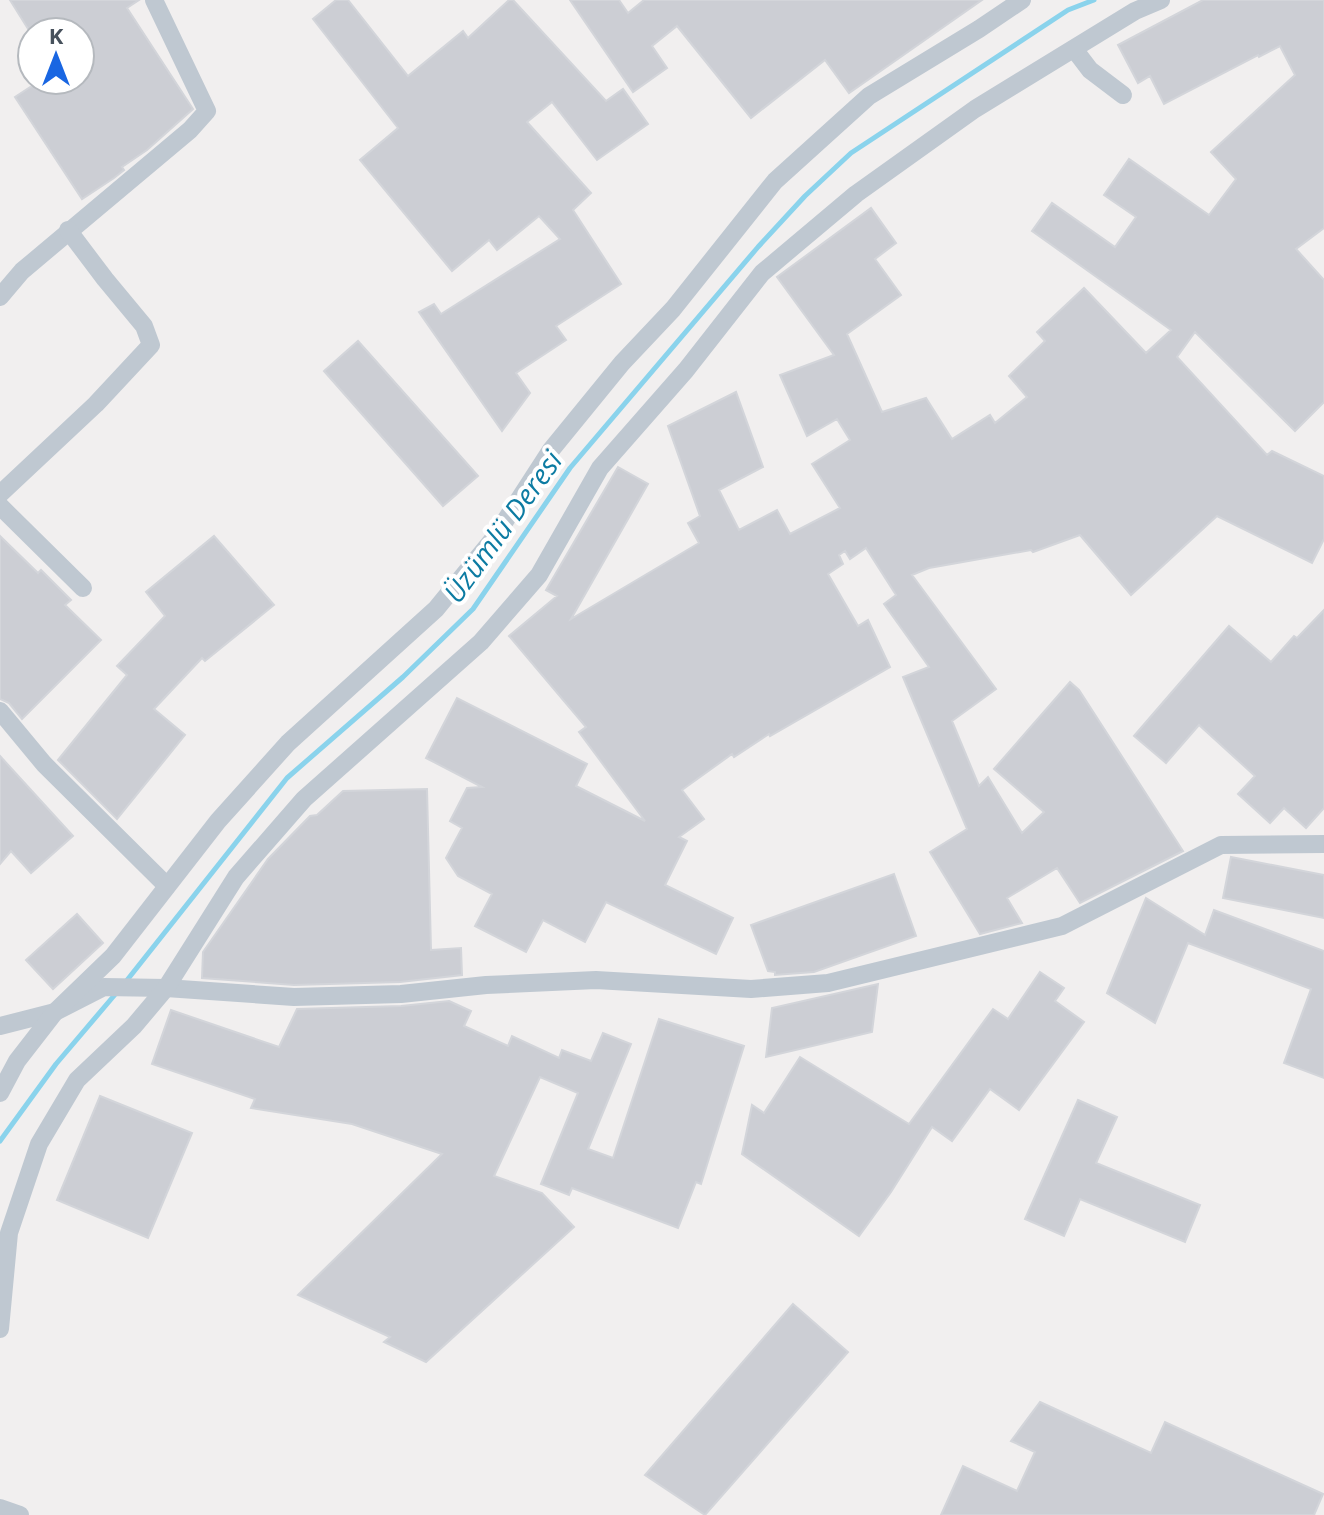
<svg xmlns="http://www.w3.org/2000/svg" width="1324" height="1515" viewBox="0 0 1324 1515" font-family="'Open Sans',sans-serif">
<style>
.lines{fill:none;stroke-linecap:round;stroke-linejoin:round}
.stream{stroke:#8ad3ec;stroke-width:5}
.building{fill:#ccced4;stroke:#d3d5da;stroke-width:2}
.street{stroke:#bfc8d1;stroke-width:18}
.labels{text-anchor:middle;stroke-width:8;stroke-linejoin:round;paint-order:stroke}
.water-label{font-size:28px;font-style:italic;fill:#0c7ba2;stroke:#fff}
</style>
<rect width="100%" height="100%" fill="#f1efef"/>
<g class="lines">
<g class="stream">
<polyline points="124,984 287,778 403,677 473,609 570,468 758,247 805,196 851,153 1068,10 1094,0"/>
<polyline points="0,1141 56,1064 118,991"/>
</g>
</g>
<g class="building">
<polygon points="10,0 139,0 127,8 193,109 147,150 122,167 124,170 114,178 82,199 15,97 41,80 80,80 80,32 30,32"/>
<polygon points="336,0 348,0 408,76 463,31 468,38 509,0 513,0 606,101 623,89 648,124 597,160 552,102 527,122 591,193 573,210 621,284 556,326 566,340 516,373 530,393 502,431 419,312 434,304 441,314 560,239 539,216 497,250 489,240 452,271 360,160 398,128 313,19"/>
<polygon points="570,0 619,0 628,13 644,0 982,0 849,93 825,60 751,118 677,26 652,46 667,68 633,92"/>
<polygon points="1203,0 1324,0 1324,228 1296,249 1324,280 1324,402 1295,431 1195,332 1177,357 1267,455 1272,451 1324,476 1324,539 1312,563 1217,516 1131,595 1080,535 1033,552 1031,550 929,568 912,575 996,689 952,721 979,786 988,777 1022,833 1044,812 994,769 1070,682 1079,690 1183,851 1080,903 1057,868 1007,898 1022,923 980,934 930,852 967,829 903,677 929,667 884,604 896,595 866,548 850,559 845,551 839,555 843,564 828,574 858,626 868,620 890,667 770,736 769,734 734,757 732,754 682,790 704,819 679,837 687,841 665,885 733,918 716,954 606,902 585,942 543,920 526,952 475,926 492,894 458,876 446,858 462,828 450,821 467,788 482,787 426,758 457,698 587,764 576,786 645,821 579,732 586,727 509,636 557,596 546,590 618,467 648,484 571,619 699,543 688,523 700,516 668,426 736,392 763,467 719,490 739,530 777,510 790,534 840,508 812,464 850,440 837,419 807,436 780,375 834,355 777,277 871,208 896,243 875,259 901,295 847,334 882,412 926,398 952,439 990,415 995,423 1027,397 1009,376 1045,341 1037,332 1084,288 1146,353 1171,330 1032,231 1052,203 1115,247 1136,217 1104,195 1129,159 1209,215 1236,179 1211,152 1295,75 1280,46 1259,57 1258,55 1164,104 1150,76 1138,83 1118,45"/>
<polygon points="358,341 478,476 443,506 324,371"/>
<polygon points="0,536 38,573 41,570 71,600 65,605 101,640 22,719 9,703 0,699"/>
<polygon points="214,536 274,605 205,661 202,658 154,709 185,735 117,819 58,760 127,675 117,666 165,616 146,592"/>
<polygon points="1324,610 1324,808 1306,828 1284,808 1270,823 1238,794 1255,776 1199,725 1166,763 1134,736 1229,626 1271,662 1294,636 1297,638"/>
<polygon points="0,756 73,836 31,873 11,851 0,864"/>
<polygon points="427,789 431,950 461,948 462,975 400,982 294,985 202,978 203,952 268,859 310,816 317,815 343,791"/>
<polygon points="1231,857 1324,875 1324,918 1223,898"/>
<polygon points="894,874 916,936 814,972 775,975 775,972 768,971 751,925"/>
<polygon points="1146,898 1205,935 1214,910 1324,951 1324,1078 1284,1063 1311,989 1188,943 1155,1023 1107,993"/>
<polygon points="77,914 103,943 53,989 26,960"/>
<polygon points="1040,972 1064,988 1055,1001 1084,1022 1019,1110 990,1089 952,1141 932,1127 891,1192 859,1236 742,1154 752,1105 764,1113 800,1057 909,1124 993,1009 1008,1019"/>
<polygon points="878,984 872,1032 766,1057 772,1008"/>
<polygon points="449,1001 471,1011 464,1026 508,1046 512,1036 559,1058 562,1050 591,1061 603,1033 631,1044 588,1149 613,1158 659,1019 744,1046 701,1184 696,1182 678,1228 572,1188 569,1195 541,1184 578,1093 540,1077 494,1176 542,1193 574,1227 426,1362 384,1342 390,1337 298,1295 442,1154 352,1124 251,1108 255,1099 152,1064 171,1010 279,1047 297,1009 401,1006"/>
<polygon points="100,1096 192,1133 148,1238 57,1200"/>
<polygon points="1078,1100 1117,1117 1096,1163 1200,1205 1185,1242 1080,1199 1064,1236 1025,1219"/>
<polygon points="793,1304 848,1352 705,1515 645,1475"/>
<polygon points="1040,1402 1151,1453 1165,1422 1323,1494 1314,1515 941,1515 963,1466 1017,1491 1035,1452 1011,1441"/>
</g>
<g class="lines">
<g class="street">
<polyline points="1074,49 1090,70 1123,95"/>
<polyline points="0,297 22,271 190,130 207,111 154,0"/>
<polyline points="0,494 96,404 151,345 144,326 105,279 68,230"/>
<polyline points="0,506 83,588"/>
<polyline points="0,711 44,764 167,886"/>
<polyline points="0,1026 55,1012 104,987 166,988 294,997 401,994 486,985 596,980 751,989 828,983 1062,926 1221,845 1324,844"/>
<polyline points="0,1093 17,1061 55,1012 113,956 218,821 288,743 436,609 494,538 551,450 622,363 673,309 775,181 869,96 979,29 1022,0"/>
<polyline points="0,1329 9,1233 39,1144 77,1080 134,1026 166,988 236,877 304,799 481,642 539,575 600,468 686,370 762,273 856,194 975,109 1135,11 1161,0"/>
<polyline points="0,1508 20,1515"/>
</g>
</g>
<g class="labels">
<g class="water-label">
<text transform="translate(503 527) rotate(-54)" y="10">Üzümlü Deresi</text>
</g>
</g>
<g transform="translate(56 56)"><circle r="38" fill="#ffffff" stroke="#b5b9be" stroke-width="2"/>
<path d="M0-6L14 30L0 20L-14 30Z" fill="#1966e2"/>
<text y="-12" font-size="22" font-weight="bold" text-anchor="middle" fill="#47515c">K</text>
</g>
</svg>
